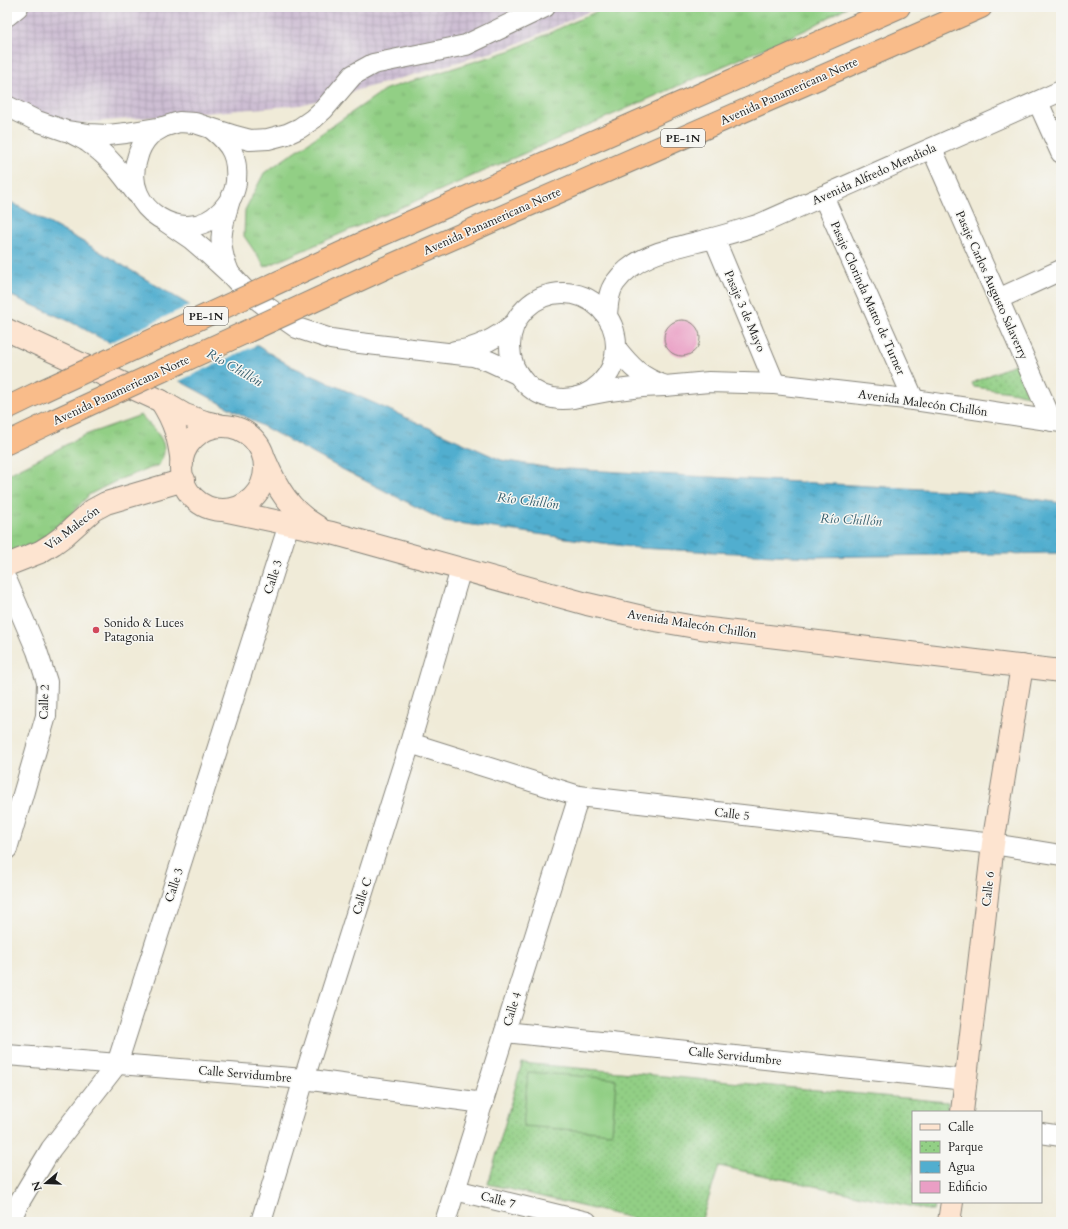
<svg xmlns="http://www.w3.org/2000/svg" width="1068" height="1229" viewBox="0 0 1068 1229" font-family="Cardo,serif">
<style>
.industrial{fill:url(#industrial-grid)}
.grass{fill:url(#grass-tufts);stroke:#577650}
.park{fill:url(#park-dots);stroke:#577650}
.pitch{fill:#92cf85;stroke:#577650}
.water{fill:url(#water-ripples);stroke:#366576}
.pier{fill:#f0ebd8}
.building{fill:#ea9fc5}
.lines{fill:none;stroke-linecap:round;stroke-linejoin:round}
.street-casing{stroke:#86847a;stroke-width:22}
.secondary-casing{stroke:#86847a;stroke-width:24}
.highway-casing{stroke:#86847a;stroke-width:24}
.street{stroke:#fff;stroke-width:20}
.secondary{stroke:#fde4d0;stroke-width:22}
.highway{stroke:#f9bc8a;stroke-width:22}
.highway-bridge-casing{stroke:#86847a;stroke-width:24;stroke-linecap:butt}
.highway-bridge{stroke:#f9bc8a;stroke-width:22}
.poi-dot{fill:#d1495b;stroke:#f6f6f2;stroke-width:1.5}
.labels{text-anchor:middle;stroke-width:3;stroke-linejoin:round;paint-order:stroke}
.shield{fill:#f6f6f2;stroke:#5d5d5c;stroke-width:1}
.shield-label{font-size:11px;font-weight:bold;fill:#1c1c1c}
.street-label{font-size:12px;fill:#1c1c1c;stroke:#f6f6f2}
.poi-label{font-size:12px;fill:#1c1c1c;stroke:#f6f6f2;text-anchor:start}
.water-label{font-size:13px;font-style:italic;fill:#345e6d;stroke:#f6f6f2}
</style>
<defs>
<pattern id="industrial-grid" width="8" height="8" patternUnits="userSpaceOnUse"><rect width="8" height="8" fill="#cdbed3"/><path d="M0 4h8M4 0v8" fill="none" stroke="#afa3b5"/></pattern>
<pattern id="grass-tufts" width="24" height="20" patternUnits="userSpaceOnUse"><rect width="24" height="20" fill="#92cf85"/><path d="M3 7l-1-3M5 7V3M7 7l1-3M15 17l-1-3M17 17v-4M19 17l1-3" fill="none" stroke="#7db172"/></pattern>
<pattern id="park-dots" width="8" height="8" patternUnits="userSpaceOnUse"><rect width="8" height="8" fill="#92cf85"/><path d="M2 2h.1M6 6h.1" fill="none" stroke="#7db172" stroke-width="1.8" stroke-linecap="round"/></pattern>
<pattern id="water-ripples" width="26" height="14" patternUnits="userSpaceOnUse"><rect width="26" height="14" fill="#51aecf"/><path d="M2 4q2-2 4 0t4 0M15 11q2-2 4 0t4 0" fill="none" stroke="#428da7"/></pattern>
</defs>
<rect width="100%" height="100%" fill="#f6f6f2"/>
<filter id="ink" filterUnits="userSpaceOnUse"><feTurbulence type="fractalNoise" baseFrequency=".025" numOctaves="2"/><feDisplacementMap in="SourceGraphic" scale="8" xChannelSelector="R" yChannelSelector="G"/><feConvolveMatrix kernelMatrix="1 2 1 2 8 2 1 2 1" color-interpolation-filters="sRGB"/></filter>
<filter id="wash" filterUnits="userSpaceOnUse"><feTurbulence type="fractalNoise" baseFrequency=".012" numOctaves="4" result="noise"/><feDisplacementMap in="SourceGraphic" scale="16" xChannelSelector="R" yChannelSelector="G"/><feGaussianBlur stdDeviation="0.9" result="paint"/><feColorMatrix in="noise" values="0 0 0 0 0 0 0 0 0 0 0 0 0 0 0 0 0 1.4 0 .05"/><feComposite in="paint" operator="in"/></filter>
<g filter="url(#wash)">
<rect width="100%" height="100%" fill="#f0ebd8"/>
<polygon class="industrial" points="7,7 599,7 510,47 388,82 300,105 68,124 7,108"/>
<g class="grass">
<polygon points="606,7 847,7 808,29 265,267 244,236 245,210 264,173 386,89 512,50"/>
<path d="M141,415C150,426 169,440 163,456C162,459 160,462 159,465L120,479L90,494L69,516L32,547L7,557V475L85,435Z"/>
</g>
<g class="park">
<polygon points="1017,363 1031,395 974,387 972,383"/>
<polygon points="522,1063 948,1102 947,1112 913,1112 913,1202 935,1202 933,1211 719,1166 701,1222 648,1222 488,1184"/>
</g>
<polygon class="pitch" points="528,1072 616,1079 612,1133 523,1126"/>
<polygon class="water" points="7,200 87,244 291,366 501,460 551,468 993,493 1061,503 1061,553 812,557 638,548 444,521 338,467 71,322 7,294"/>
<polygon class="pier" points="192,304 259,344 177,382 107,344"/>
<g id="blocks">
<circle class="building" cx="682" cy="338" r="18"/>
</g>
</g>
<g filter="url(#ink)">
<use href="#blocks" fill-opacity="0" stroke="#86847a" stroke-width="1"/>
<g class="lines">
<g class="street-casing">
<g id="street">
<polyline points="7,16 18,7"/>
<polyline points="1038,102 1061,153"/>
<polyline points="7,106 37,121 66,131 88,134 108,135 126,133 163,127 179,122 195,123 235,136 250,140 268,139 287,134 300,128 313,119 324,109 353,75 373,64 466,45 545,7"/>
<path d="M163,127C159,130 154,132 150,135C144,141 139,150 137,159C120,208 185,249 221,211C229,203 235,193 236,182C238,157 232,145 213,130"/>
<path d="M73,134C78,137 84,139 89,143C109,156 123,175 136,193"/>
<polyline points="932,149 1052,421"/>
<polyline points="823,196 914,400"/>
<path d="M229,203C221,229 217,246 229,272"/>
<polyline points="166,222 191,239 205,251 230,274 244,289 267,307 297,328 331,339 351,342 473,356 489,361 519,375"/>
<polyline points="714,238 775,384"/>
<circle cx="563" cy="346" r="53"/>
<polyline points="998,299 1061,270"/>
<path d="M607,315C608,304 608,292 615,283C637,252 680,247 713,238C729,234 744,229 760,224L1061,91"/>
<path d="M616,348C631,367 641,377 663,385"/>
<path d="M455,351C478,349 498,337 515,323"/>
<polyline points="577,397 609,391 642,387 665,386 709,382 775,384 914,400 1061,422"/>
<polyline points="7,581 37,651 47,682 46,716 7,849"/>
<polyline points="410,743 579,796 993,844 1061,855"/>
<polyline points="505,1032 966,1080"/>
<polyline points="7,1055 304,1079 483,1103"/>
<polyline points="1041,1133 1061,1136"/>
<polyline points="455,1190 587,1222"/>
<polyline points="10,1222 17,1206 51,1149 117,1064 289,524"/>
<polyline points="261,1222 304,1079 410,743 461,569"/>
<polyline points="445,1222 579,796"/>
</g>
</g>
<g class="secondary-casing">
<g id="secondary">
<polyline points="7,330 161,401 185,415 205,422 223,426"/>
<path d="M161,401C175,423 179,438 182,464"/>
<circle cx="223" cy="468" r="42"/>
<path d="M265,460C277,488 290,511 318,527"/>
<polyline points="223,510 332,533 587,604 655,620 701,628 1061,671"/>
<polyline points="7,565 40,552 53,544 64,536 93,510 106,503 184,480"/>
<polyline points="962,1112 993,844 1022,666"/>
<polyline points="949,1222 952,1202"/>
</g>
</g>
<g class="highway-casing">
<g id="highway">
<polyline points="372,239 899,7"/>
<polyline points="385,268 981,7"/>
<polyline points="7,408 40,392"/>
<polyline points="7,443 53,421"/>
</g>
</g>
<use href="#street" class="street"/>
<use href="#secondary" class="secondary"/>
<use href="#highway" class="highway"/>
<g class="highway-bridge-casing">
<g id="highway-bridge">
<polyline points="40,392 372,239"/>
<polyline points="53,421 385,268"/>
</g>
</g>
<use href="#highway-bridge" class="highway-bridge"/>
</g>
</g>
<circle class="poi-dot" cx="96" cy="630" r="4"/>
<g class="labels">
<g class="shield">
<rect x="661" y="129" width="44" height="18" rx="3"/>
<rect x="184" y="307" width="44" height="18" rx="3"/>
</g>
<g class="shield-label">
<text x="683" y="142">PE-1N</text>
<text x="206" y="320">PE-1N</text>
</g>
<g class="street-label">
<text transform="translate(789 91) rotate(-24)" y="4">Avenida Panamericana Norte</text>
<text transform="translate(874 174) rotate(-24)" y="4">Avenida Alfredo Mendiola</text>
<text transform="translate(492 221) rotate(-24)" y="4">Avenida Panamericana Norte</text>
<text transform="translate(992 285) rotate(66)" y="4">Pasaje Carlos Augusto Salaverry</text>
<text transform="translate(868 298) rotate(66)" y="4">Pasaje Clorinda Matto de Turner</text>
<text transform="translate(745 311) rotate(67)" y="4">Pasaje 3 de Mayo</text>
<text transform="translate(121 390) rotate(-25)" y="4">Avenida Panamericana Norte</text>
<text transform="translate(923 403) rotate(8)" y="4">Avenida Malecón Chillón</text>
<text transform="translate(72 528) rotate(-37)" y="4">Vía Malecón</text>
<text transform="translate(273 577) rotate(-72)" y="4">Calle 3</text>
<text transform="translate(692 624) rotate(9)" y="4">Avenida Malecón Chillón</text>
<text transform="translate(44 702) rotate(-88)" y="4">Calle 2</text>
<text transform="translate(732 814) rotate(7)" y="4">Calle 5</text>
<text transform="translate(174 885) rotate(-72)" y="4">Calle 3</text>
<text transform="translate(988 889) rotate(-83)" y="4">Calle 6</text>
<text transform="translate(362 896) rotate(-72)" y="4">Calle C</text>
<text transform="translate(512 1009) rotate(-73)" y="4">Calle 4</text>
<text transform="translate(735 1056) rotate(6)" y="4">Calle Servidumbre</text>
<text transform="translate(245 1074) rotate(5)" y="4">Calle Servidumbre</text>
<text transform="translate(498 1200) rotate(14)" y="4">Calle 7</text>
</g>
<g class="poi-label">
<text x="104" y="627">Sonido &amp; Luces<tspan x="104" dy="14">Patagonia</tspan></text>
</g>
<g class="water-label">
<text transform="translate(235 367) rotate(30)" y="5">Río Chillón</text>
<text transform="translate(528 500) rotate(7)" y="5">Río Chillón</text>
<text transform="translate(851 519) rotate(3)" y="5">Río Chillón</text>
</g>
</g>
<rect width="1068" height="1229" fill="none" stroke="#f6f6f2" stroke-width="24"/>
<rect x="912" y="1111" width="130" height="92" fill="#f6f6f2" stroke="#9f9f9c"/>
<rect x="920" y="1124" width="20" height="6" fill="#fde4d0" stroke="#9f9f9c"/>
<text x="948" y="1131" font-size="12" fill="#1c1c1c">Calle</text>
<rect x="920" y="1141" width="20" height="12" fill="url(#park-dots)" stroke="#9f9f9c"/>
<text x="948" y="1151" font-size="12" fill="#1c1c1c">Parque</text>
<rect x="920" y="1161" width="20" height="12" fill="url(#water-ripples)" stroke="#9f9f9c"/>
<text x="948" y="1171" font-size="12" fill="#1c1c1c">Agua</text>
<rect x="920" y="1181" width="20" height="12" fill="#ea9fc5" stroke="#9f9f9c"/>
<text x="948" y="1191" font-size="12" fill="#1c1c1c">Edificio</text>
<g transform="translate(46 1183) rotate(251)" stroke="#f6f6f2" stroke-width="3" paint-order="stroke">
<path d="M0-3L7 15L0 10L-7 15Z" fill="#1c1c1c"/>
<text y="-6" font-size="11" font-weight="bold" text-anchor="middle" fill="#1c1c1c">N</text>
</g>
</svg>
